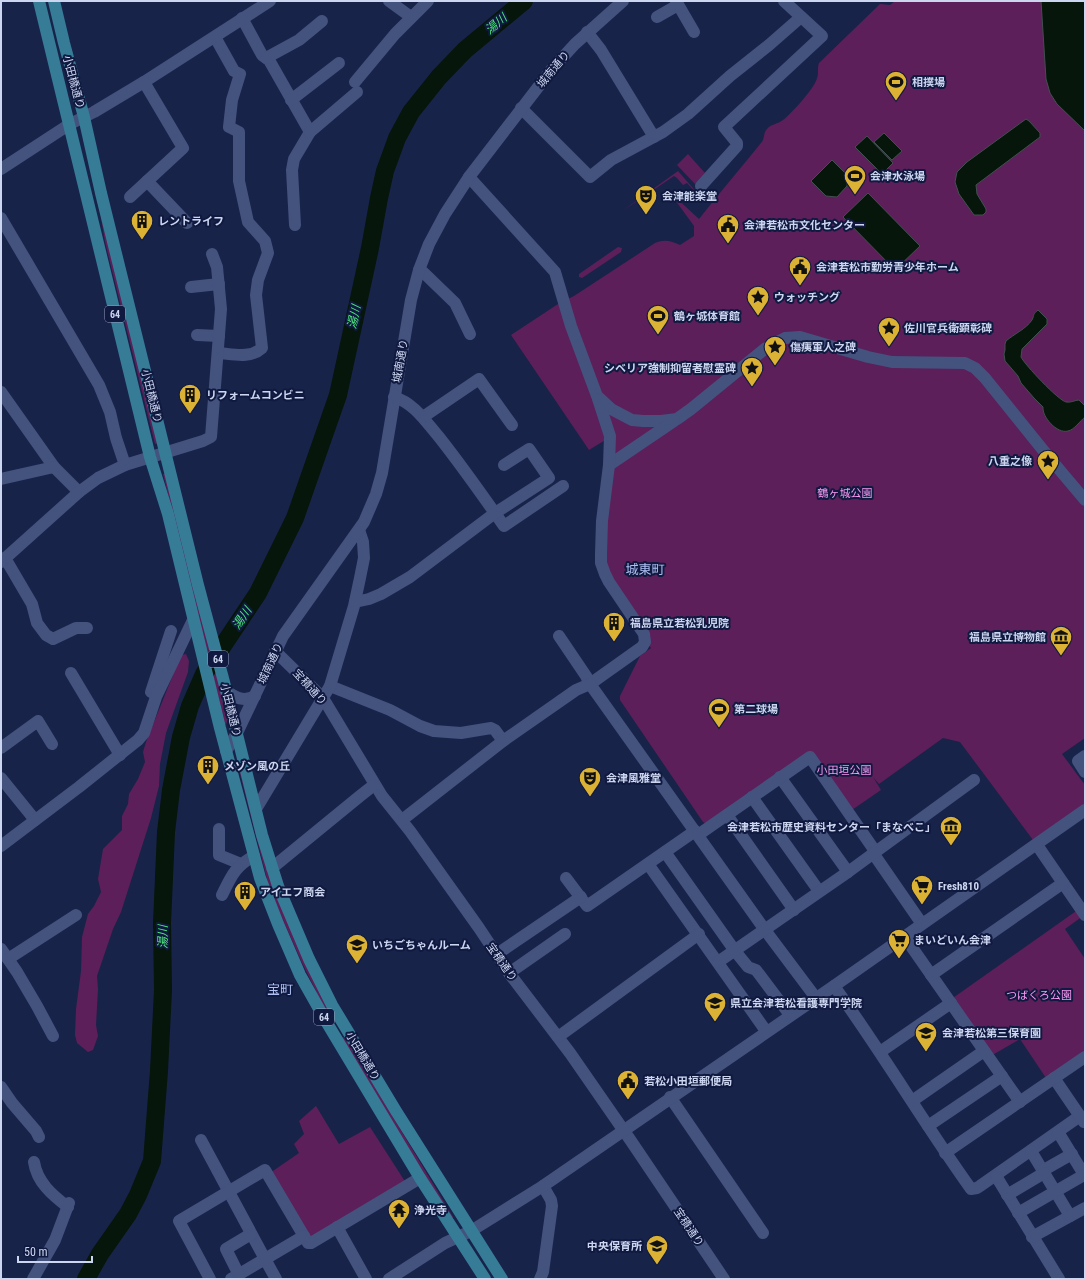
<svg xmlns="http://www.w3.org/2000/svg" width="1086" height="1280" viewBox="0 0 1086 1280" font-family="'Roboto Condensed','Noto Sans JP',sans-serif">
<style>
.green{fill:#5c1f59}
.water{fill:#06160a;stroke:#41504f}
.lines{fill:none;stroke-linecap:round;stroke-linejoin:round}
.river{stroke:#06160a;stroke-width:18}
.minor{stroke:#44527e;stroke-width:12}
.tertiary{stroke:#44527e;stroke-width:12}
.primary{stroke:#367c97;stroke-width:12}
.labels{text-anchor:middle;stroke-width:4;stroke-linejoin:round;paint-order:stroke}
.shield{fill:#10193f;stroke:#949dbb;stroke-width:1}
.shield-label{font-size:10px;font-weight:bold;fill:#ccd6f0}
.street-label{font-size:11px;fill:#ccd6f0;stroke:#10193f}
.poi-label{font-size:11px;font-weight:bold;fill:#ccd6f0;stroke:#10193f;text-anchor:start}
.park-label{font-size:11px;fill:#f99af2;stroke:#10193f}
.water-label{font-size:12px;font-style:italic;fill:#4de77c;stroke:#10193f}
.quarter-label{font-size:13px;fill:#aec0f3;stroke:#10193f}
</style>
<rect width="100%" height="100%" fill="#18234a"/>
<g class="green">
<path d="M895,1H1085V738L1062,754L1085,785V809L1036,844L960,742L943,738L879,784L873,777L881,790L849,812L809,755L709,825L703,822L620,700V696L640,656L651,648L634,625L607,584V439L589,450L511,335L558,304L574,296L655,243C665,239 671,241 680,245L694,236V226L670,193L672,194L699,219C719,193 741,168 761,143C765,139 763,133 767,129C771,124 778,124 783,120C791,114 815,88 817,78C819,73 817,68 819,63L880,4L890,5Z"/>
<polygon points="688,154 705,173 695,184 677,165"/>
<polygon points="678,171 698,194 701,192 703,195 701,198 687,183 683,185 677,178 674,176 621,212"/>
<polygon points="99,205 159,443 155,444 105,242"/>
<polygon points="618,247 622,248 621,252 582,278 579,277 579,274"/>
<polygon points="167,473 228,720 226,724 225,724 163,474"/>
<polygon points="186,654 189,661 188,672 166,733 160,764 159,786 151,818 121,912 113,929 97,976 98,989 96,1025 98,1036 93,1050 88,1052 77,1043 75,1035 76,1009 81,971 82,937 88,914 94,906 101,892 98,879 103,849 122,830 122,816 128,804 129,794 138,779 145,762 143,752 146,742 181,655"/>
<polygon points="237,762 240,762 330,1012 329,1015 319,997 302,963 279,911 268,883"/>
<polygon points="1079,909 1083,916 1065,929 1085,959 1085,1056 1048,1081 1020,1039 989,1057 950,1000"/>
<polygon points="343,1037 346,1039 453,1217 451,1218 342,1038"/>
<polygon points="316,1106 339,1144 370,1127 406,1183 310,1240 270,1173 299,1153 294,1144 304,1134 299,1121"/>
</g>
<g class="water">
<polygon points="1041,1 1085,1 1085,131 1057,104 1050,93 1046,79"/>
<polygon points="1026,119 1029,121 1040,133 1040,137 976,185 977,194 986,209 986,212 983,215 974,215 959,194 955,182 957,172 967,162"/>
<polygon points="884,133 902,151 892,160 874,142"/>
<polygon points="867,136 893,163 882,174 855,147"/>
<polygon points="832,160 848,176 847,186 837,197 826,196 811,181"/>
<polygon points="868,193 920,246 895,270 843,217"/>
<path d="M1038,310L1047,319V324L1022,349L1021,357C1025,365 1058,400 1066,402C1071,403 1075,400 1079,400L1085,406V417C1080,421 1074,430 1068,431C1057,434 1042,417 1043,407L1034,398L1021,383L1018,376L1005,361L1004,354L1005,350V344L1006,341C1014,334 1026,329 1032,320C1035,314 1032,315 1038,310Z"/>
</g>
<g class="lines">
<polyline class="river" points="86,1279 100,1254 128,1214 138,1195 152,1161 159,1071 163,990 162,923 166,832 171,790 181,737 190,706 204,674 258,593 295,518 338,395 370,248 379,198 385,171 397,138 411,112 439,77 465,50 524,1"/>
<g class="minor">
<polyline points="389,1 411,17"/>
<polyline points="676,1 694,32"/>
<polyline points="657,17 678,5"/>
<polyline points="242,18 262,55 269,60 310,132 294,159 292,170 295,225"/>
<polyline points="587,32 601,50 654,137"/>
<path d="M215,37L234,71L240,74L232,100L229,127L239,132V181L248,222L265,241L268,253L258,280L256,295L262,348C250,359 233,354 218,353"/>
<polyline points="266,58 299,40 322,21"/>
<polyline points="355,82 395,34 428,1"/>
<polyline points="291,100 339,63"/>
<polyline points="521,108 590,177 611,160 663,132 688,114 730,76 769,45 801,17"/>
<polyline points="310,132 357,92"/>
<polyline points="1,169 70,124 94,112 144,82 270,1"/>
<polyline points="469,177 555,272 571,326 597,396 611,409 632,420 643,421 661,421 677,419 691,409 766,348 785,338 800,337 868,357 892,362 965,363 975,368 985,378 1047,455 1085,500"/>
<polyline points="147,181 187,223"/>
<polyline points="701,186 737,146 737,143 724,127 822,36 784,1"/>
<polyline points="130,197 183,148 144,82"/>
<polyline points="1,218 99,385 110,412 116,438 125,465"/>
<polyline points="419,270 424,273 455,303 470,334"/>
<polyline points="191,287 219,284"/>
<polyline points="197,335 219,336"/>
<polyline points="1,392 54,467"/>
<path d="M394,397C414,403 426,422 439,437C462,466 483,496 504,526L563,486"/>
<polyline points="423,417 479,379 512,425"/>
<polyline points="609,465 674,421"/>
<polyline points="1,479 54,467 79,492"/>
<polyline points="5,558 32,604 37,623 46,635 53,639 76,628 87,628"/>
<polyline points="1,562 79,492 98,478 125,465 203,441 211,437 221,309 217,267 212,254"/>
<polyline points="355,602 369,599 381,594 410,577 495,513 549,478 529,449 504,465"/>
<polyline points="559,636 586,676 590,684 642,647 645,642 644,634 609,582 605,574 601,563 601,554 602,521 609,465 610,436 598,399"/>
<polyline points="275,651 323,698 382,796 410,831 479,928 509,973 570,1053 631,1141 724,1279"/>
<polyline points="71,673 120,755"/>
<polyline points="330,686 390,710 420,726 434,731 461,733 491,728 495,730 503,741"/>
<polyline points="151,692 171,631"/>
<polyline points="1,748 38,721 52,744"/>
<polyline points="1085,756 1078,761 1085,772"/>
<polyline points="780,777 848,872"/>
<polyline points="1,778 35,820"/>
<polyline points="752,797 819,891"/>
<polyline points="256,809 330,686 354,606 360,578 364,558 363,542 359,530"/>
<polyline points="727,815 794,910"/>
<polyline points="402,820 503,741 576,690 590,684 765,930 816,998"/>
<polyline points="219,829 219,855 241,864"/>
<polyline points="698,835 810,757 875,851"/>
<polyline points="1037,845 1085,915"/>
<polyline points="1,846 79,787 138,740 144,733 156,697 193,620"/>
<polyline points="665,852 735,951 748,967 756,970 787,1011 789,1016"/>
<polyline points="873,853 922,924"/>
<polyline points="648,864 766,1031"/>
<polyline points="272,868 360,796 374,785"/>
<polyline points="566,878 587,906 695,831"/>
<path d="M222,895C231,877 235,866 254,856"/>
<polyline points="904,936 1020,1102"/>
<polyline points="1,949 17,972 37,1006 53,1036"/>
<polyline points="497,954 581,897"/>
<polyline points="8,959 76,915"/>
<polyline points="718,962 848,872 974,780"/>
<polyline points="509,973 565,934"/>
<polyline points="931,975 1063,883"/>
<path d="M834,986C882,1052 923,1122 971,1189L977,1188L980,1186L1080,1116"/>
<polyline points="558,1037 699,934"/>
<polyline points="880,1052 951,1003"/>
<polyline points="1054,1078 1084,1122"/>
<polyline points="1,1087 12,1103 36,1131 39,1137"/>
<polyline points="670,1097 763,1233"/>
<polyline points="912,1101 984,1051"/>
<polyline points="928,1126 1002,1076"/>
<polyline points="1058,1132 1085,1176"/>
<polyline points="201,1140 265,1259 231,1279"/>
<polyline points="1031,1151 1070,1216"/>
<polyline points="945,1153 1085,1057"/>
<path d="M34,1162C37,1182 52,1195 68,1207"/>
<polyline points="1042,1171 1072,1154"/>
<polyline points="996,1176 1059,1279"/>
<polyline points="1007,1195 1044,1173"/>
<polyline points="1018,1213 1084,1175"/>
<polyline points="337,1227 366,1279"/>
<polyline points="1032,1237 1085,1208"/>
<polyline points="239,1275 226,1249 251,1234"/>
<polyline points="33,1279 55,1240 69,1203"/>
<polyline points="210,1279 179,1221 265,1170 308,1243 311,1243 420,1178"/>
<polyline points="276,1279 265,1259 304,1236"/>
<polyline points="540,1279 543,1272 552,1206 551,1200 543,1186"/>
</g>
<g class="tertiary">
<path d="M226,691C236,698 244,702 255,696"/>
<polyline points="226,751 237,733 283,636 364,522 376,494 382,473 411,300 419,270 429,244 445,214 469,177 552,69 575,44 623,1"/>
<polyline points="389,1279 445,1243 471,1231 543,1186 834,986 1085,810"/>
</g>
<g class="primary">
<polyline points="39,1 150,457 168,514 220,728 260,878 278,924 300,975 327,1023 420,1178 485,1279"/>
<polyline points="54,1 64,43 84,117 101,193 198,585 224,682 262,835 278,886 309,959 332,1005 396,1111 502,1279"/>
</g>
</g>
<defs>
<g id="stadium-pin" transform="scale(1.15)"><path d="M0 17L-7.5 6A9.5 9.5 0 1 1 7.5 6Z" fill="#dbb233" stroke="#10193f"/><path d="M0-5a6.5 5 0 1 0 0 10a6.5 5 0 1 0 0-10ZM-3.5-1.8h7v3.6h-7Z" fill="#111"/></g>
<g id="theatre-pin" transform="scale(1.15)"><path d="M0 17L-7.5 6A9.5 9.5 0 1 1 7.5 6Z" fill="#dbb233" stroke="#10193f"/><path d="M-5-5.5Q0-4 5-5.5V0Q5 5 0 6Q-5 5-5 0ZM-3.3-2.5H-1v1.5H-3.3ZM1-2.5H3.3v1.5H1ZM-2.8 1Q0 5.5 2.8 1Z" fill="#111"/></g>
<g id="building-pin" transform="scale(1.15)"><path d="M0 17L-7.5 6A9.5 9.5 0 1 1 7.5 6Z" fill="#dbb233" stroke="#10193f"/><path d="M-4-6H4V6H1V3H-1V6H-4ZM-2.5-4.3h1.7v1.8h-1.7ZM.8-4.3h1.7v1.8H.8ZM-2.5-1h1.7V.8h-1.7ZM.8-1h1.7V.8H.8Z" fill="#111"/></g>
<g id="civic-pin" transform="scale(1.15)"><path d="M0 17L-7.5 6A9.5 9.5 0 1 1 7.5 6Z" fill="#dbb233" stroke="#10193f"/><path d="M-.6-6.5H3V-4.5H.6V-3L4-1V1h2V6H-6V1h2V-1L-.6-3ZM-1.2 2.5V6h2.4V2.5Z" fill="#111"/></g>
<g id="sight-pin" transform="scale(1.15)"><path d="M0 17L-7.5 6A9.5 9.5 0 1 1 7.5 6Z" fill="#dbb233" stroke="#10193f"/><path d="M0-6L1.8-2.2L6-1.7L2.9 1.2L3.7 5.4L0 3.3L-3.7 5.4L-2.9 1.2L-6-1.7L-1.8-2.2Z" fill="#111"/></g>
<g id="museum-pin" transform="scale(1.15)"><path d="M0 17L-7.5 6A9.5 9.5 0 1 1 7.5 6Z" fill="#dbb233" stroke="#10193f"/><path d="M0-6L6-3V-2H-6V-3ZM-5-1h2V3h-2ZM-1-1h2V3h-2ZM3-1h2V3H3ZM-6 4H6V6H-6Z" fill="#111"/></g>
<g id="supermarket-pin" transform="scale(1.15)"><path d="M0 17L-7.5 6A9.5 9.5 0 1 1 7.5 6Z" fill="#dbb233" stroke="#10193f"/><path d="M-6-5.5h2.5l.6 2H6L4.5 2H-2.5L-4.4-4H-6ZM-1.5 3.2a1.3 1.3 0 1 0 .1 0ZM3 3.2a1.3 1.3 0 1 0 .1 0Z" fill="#111"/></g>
<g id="school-pin" transform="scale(1.15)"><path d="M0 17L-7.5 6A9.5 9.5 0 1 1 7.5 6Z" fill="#dbb233" stroke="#10193f"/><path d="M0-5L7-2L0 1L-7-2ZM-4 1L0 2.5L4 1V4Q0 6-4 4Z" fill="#111"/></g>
<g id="temple-pin" transform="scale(1.15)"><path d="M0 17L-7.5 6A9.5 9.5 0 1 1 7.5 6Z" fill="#dbb233" stroke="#10193f"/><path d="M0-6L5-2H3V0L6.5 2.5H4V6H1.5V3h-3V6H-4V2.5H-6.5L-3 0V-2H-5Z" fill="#111"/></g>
</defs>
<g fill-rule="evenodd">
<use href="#stadium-pin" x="896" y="82"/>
<use href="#stadium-pin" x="855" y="176"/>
<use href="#theatre-pin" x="646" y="196"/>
<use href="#building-pin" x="142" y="221"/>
<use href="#civic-pin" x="728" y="225"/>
<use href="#civic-pin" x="800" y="267"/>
<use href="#sight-pin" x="758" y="297"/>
<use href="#stadium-pin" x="658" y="316"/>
<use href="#sight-pin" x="889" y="328"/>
<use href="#sight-pin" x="775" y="347"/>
<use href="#sight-pin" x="752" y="368"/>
<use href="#building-pin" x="190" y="395"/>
<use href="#sight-pin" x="1048" y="461"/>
<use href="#building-pin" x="614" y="623"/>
<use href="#museum-pin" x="1061" y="637"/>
<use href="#stadium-pin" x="719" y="709"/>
<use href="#building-pin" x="208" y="766"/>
<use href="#theatre-pin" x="590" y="778"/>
<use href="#museum-pin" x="951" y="827"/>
<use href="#supermarket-pin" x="922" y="886"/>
<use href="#building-pin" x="245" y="892"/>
<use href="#supermarket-pin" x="899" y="940"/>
<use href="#school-pin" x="357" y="945"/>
<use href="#school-pin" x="715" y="1003"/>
<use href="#school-pin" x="926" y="1033"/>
<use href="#civic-pin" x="628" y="1081"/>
<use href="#temple-pin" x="399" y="1210"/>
<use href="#school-pin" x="657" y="1246"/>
</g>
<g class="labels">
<g class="shield">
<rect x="105" y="306" width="20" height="16" rx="3"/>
<rect x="208" y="651" width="20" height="16" rx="3"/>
<rect x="314" y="1009" width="20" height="16" rx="3"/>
</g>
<g class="shield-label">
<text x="115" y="318">64</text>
<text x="218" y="663">64</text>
<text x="324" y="1021">64</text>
</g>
<g class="street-label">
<text transform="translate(553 69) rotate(-50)" y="4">城南通り</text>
<text transform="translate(74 82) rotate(75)" y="4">小田橋通り</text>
<text transform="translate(400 361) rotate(-80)" y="4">城南通り</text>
<text transform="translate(152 396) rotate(76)" y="4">小田橋通り</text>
<text transform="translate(270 663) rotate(-65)" y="4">城南通り</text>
<text transform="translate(310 687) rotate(48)" y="4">宝積通り</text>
<text transform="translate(231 710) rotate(76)" y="4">小田橋通り</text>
<text transform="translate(502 962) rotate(55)" y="4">宝積通り</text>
<text transform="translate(363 1056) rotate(59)" y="4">小田橋通り</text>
<text transform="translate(689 1227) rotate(56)" y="4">宝積通り</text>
</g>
<g class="poi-label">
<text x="912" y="86">相撲場</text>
<text x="870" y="180">会津水泳場</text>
<text x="662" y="200">会津能楽堂</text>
<text x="158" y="225">レントライフ</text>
<text x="744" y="229">会津若松市文化センター</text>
<text x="816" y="271">会津若松市勤労青少年ホーム</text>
<text x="774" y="301">ウォッチング</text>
<text x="674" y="320">鶴ヶ城体育館</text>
<text x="904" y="332">佐川官兵衛顕彰碑</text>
<text x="790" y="351">傷痍軍人之碑</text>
<text x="736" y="372" text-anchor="end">シベリア強制抑留者慰霊碑</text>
<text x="206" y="399">リフォームコンビニ</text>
<text x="1032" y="465" text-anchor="end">八重之像</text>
<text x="630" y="627">福島県立若松乳児院</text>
<text x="1046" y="641" text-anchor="end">福島県立博物館</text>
<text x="734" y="713">第二球場</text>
<text x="224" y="770">メゾン風の丘</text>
<text x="606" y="782">会津風雅堂</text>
<text x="936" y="831" text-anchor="end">会津若松市歴史資料センター「まなべこ」</text>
<text x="938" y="890">Fresh810</text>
<text x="260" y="896">アイエフ商会</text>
<text x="914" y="944">まいどいん会津</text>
<text x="372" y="949">いちごちゃんルーム</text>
<text x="730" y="1007">県立会津若松看護専門学院</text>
<text x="942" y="1037">会津若松第三保育園</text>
<text x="644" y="1085">若松小田垣郵便局</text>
<text x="414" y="1214">浄光寺</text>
<text x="642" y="1250" text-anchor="end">中央保育所</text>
</g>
<g class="park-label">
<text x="845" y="497">鶴ヶ城公園</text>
<text x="844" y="774">小田垣公園</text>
<text x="1039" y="999">つばくろ公園</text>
</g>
<g class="water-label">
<text transform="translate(496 24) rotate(-40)" y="4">湯川</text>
<text transform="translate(354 317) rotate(-78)" y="4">湯川</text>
<text transform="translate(242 618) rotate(-56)" y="4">湯川</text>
<text transform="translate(163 937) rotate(-90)" y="4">湯川</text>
</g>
<g class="quarter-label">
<text x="645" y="574">城東町</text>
<text x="280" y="994">宝町</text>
</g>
</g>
<rect width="1086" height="1280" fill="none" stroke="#ccd6f0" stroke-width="4"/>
<path d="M18 1256v6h74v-6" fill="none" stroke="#ccd6f0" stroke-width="2"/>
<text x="24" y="1256" font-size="12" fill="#ccd6f0" stroke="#10193f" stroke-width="3" paint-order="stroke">50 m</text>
</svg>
